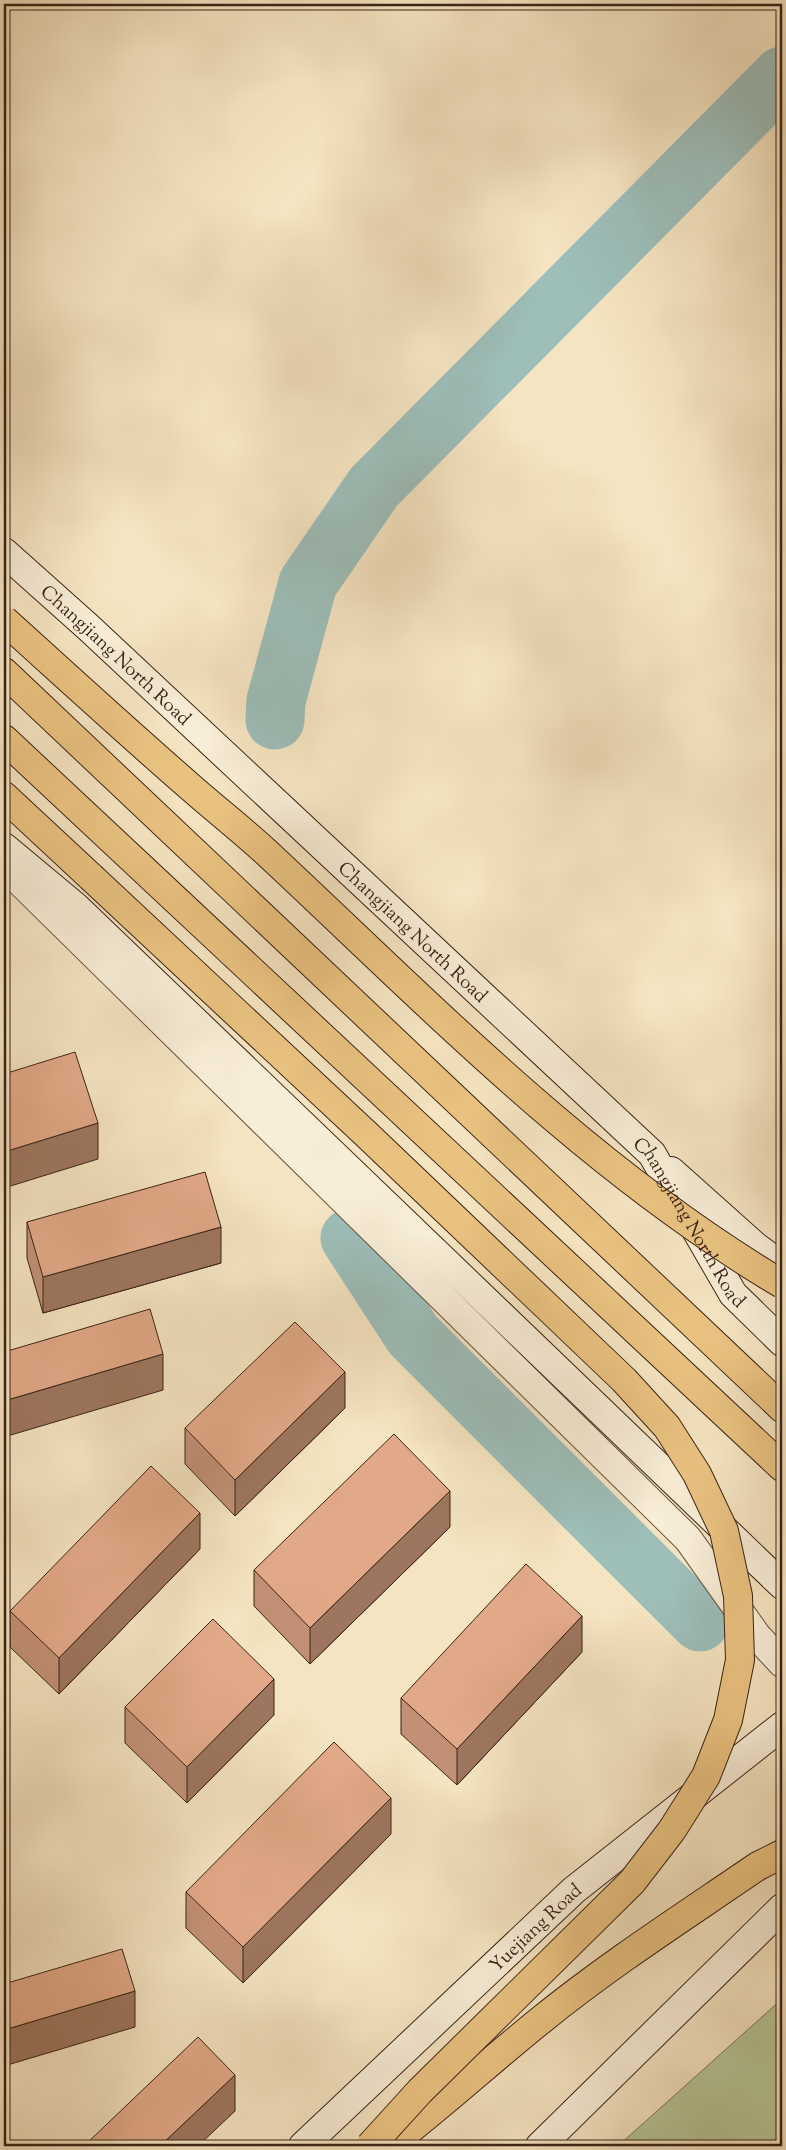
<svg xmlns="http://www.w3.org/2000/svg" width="786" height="2150" viewBox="0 0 786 2150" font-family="'Sorts Mill Goudy',serif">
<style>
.green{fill:#b8c596;stroke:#797456}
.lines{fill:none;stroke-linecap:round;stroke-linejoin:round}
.river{stroke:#9dbeb9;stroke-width:59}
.street-casing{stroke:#695441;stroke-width:30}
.secondary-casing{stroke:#3a2416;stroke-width:30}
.highway-casing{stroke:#3a2416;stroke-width:30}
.street{stroke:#f8edd7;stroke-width:28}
.secondary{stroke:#f8edd7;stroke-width:28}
.highway{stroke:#eac280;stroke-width:28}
.highway-bridge-casing{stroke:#3a2416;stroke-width:30;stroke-linecap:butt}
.highway-bridge{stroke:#eac280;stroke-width:28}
.wall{fill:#c29175;stroke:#3a2416}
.shaded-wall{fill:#9e765f;stroke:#3a2416}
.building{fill:#e2a988;stroke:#3a2416}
.labels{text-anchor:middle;stroke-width:4;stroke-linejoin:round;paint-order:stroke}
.street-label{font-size:19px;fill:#3a2416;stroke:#f8edd7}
</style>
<rect width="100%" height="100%" fill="#f5e4c1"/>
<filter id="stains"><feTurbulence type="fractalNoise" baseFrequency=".004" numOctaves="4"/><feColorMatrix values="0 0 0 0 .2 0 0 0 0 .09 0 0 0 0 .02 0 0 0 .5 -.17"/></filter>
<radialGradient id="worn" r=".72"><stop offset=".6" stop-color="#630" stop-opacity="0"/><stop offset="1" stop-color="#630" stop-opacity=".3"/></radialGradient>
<polygon class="green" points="782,1999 782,2146 618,2146"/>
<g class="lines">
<g class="river">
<polyline points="275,720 276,701 308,583 374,487 782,76"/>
<polyline points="350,1238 413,1335 700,1622"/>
</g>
<g class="street-casing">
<polyline id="street" points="4,866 688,1539 757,1636 782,1663"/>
</g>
<g class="secondary-casing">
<g id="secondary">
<path id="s1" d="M4,552L88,627L652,1154L733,1294L782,1342"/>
<polyline points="4,847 76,907 782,1585"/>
<polyline points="671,1171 755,1246 782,1266"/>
<path id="s2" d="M303,2146L574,1890L782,1726"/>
<polyline points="540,2146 782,1908"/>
</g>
</g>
<g class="highway-casing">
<g id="highway">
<polyline points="4,672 782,1408"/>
<polyline points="4,739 782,1467"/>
<polyline points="4,796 91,877"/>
<path d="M389,2146C441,2106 490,2061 541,2020C610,1964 685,1916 758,1866L782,1854"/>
</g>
</g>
<use href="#street" class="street"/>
<use href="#secondary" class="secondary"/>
<use href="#highway" class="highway"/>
<g class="highway-bridge-casing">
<g id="highway-bridge">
<path d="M4,620C65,675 126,731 188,785C214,808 241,829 266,852C430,1005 588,1169 782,1284"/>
<polyline points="91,877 365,1133 624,1380 667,1427 697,1474 724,1531 738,1596 740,1660 728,1720 706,1776 672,1830 632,1882 420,2091 370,2146"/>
</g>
</g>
<use href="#highway-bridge" class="highway-bridge"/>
</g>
<g class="wall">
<polygon points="27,1222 221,1263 43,1313 27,1258"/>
<polygon points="345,1408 235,1516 185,1464 185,1428"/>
<polygon points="450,1527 310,1664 254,1606 254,1570"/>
<polygon points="200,1549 59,1694 10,1647 10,1611"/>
<polygon points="582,1652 457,1785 401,1734 401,1698"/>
<polygon points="125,1707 274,1715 187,1803 125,1743"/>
<polygon points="391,1834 243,1983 186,1928 186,1892"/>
</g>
<g class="shaded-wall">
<polygon points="98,1123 98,1159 4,1188 4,1152"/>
<polygon points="221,1227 221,1263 43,1313 43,1277"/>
<polygon points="163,1354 163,1390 4,1437 4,1401"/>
<polygon points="345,1372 345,1408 235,1516 235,1480"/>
<polygon points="450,1491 450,1527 310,1664 310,1628"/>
<polygon points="200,1513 200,1549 59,1694 59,1658"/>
<polygon points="582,1616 582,1652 457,1785 457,1749"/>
<polygon points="274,1679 274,1715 187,1803 187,1767"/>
<polygon points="391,1798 391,1834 243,1983 243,1947"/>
<rect x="4" y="1866" width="2" height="36"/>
<polygon points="135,1991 135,2027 4,2066 4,2030"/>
<polygon points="235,2075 235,2111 198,2146 160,2146"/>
</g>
<g class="building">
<polygon points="75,1052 98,1123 4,1152 4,1074"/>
<polygon points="205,1172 221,1227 43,1277 27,1222"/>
<polygon points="150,1309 163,1354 4,1401 4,1352"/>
<polygon points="295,1322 345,1372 235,1480 185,1428"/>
<polygon points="394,1434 450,1491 310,1628 254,1570"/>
<polygon points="151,1466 200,1513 59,1658 10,1611"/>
<polygon points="526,1564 582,1616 457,1749 401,1698"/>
<polygon points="213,1619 274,1679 187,1767 125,1707"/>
<polygon points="334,1742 391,1798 243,1947 186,1892"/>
<polygon points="122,1949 135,1991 4,2030 4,1984"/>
<polygon points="198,2037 235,2075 160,2146 84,2146"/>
</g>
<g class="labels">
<g class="street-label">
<text dy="7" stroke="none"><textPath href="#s1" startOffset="152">Changjiang North Road</textPath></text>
<text dy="7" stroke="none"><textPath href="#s1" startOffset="558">Changjiang North Road</textPath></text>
<text dy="7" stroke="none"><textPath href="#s1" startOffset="962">Changjiang North Road</textPath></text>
<text dy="7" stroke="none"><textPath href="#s2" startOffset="319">Yuejiang Road</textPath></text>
</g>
</g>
<rect width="786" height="2150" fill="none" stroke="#f5e4c1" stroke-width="20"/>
<rect x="5" y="5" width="776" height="2140" fill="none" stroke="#3a2416" stroke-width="2.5"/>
<rect x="10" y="10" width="766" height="2130" fill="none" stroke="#3a2416"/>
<rect width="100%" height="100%" filter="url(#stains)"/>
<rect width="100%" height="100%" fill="url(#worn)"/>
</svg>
